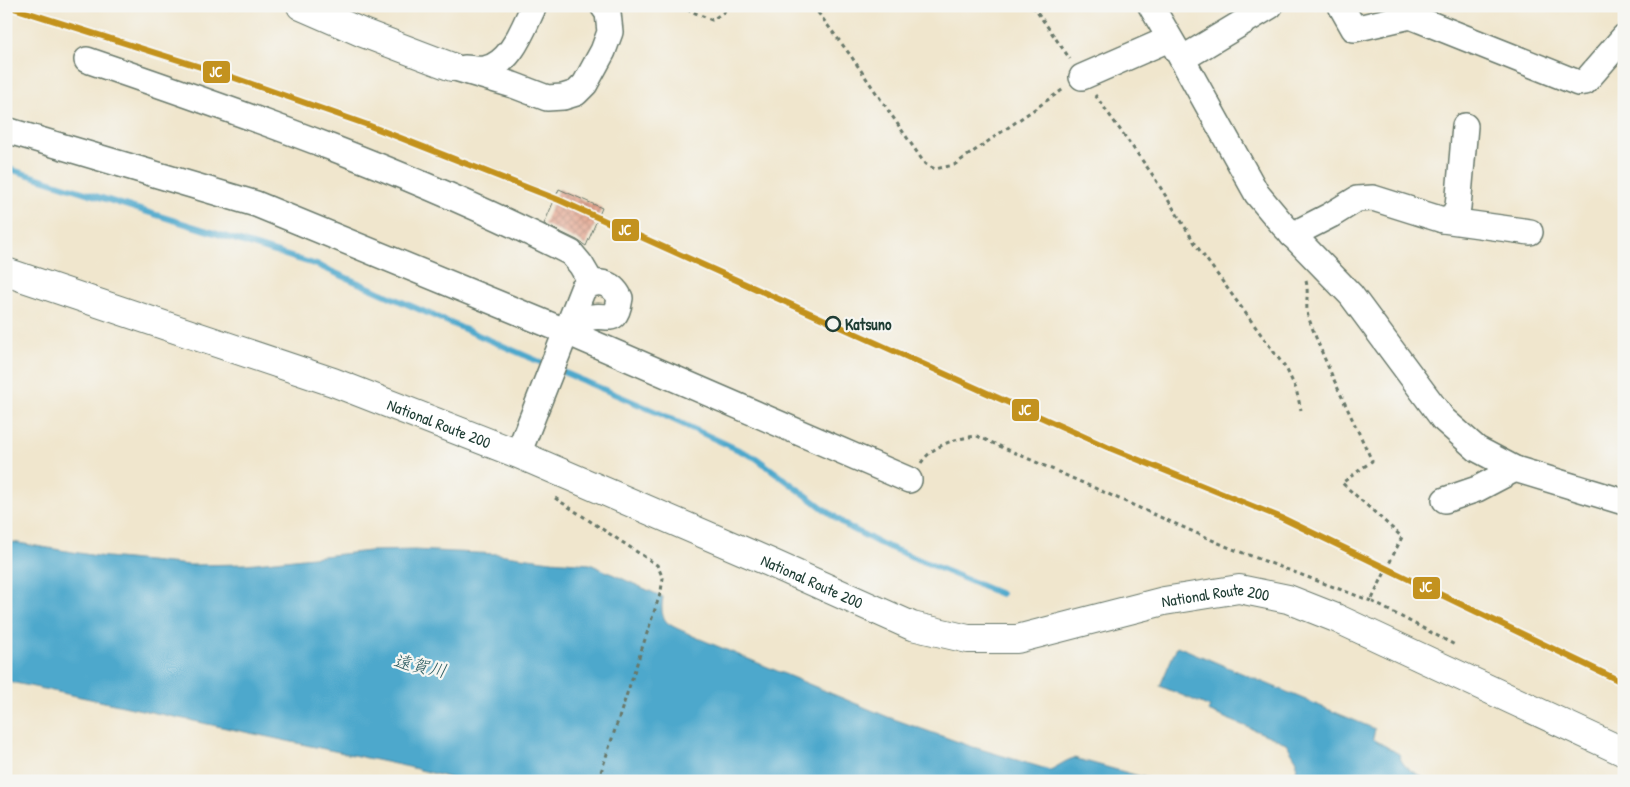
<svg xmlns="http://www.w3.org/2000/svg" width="1630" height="787" viewBox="0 0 1630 787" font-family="'Patrick Hand','Klee One',sans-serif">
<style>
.water{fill:#4ea8cc;stroke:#367280}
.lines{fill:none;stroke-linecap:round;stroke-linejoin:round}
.stream{stroke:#4ea8cc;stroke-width:6}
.building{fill:url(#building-cross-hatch)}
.minor-casing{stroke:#68786a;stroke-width:28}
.tertiary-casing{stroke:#68786a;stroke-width:30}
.trunk-casing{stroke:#68786a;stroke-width:30}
.path{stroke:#68786a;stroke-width:3;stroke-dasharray:4 4;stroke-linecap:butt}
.minor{stroke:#fff;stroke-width:25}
.tertiary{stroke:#fff;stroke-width:28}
.trunk{stroke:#fff;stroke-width:28}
.rail-1-casing{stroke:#f6f6f2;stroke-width:10}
.rail-1{stroke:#c3921f;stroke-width:6}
.stop-dot{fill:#f6f6f2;stroke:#1f3d34;stroke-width:2.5}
.labels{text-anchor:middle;stroke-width:4.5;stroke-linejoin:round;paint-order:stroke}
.stop-label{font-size:16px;font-weight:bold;fill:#1f3d34;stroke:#f6f6f2;text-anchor:start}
.street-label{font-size:16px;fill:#1f3d34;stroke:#f6f6f2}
.water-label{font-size:18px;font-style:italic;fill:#2d5d62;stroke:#f6f6f2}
.line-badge{stroke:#f6f6f2;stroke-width:2}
.badge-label{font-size:14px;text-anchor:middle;font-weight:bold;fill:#fff}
</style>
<defs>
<pattern id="building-cross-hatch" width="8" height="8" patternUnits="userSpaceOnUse" patternTransform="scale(1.25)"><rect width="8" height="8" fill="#e2a089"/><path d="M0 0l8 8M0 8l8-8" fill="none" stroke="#b78471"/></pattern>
</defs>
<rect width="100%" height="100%" fill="#f6f6f2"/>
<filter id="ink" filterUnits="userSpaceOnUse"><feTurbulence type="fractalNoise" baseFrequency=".02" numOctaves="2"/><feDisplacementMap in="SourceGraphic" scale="10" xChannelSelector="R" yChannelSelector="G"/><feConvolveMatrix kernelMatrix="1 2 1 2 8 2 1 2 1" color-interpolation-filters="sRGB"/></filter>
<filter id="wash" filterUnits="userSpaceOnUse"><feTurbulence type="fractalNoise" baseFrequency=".0096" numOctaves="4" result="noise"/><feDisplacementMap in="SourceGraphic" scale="20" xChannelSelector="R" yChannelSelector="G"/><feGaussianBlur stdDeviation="1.12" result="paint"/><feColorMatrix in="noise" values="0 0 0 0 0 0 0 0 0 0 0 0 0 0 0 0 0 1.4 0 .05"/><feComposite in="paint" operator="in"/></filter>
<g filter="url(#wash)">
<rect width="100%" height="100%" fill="#f0e6cd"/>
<g class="water">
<path d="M6,541L97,556L190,565L246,564L370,551L414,550L498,554L551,561L590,564L663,597C658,626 671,624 693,636L888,717L970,746L1050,770C1059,766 1064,761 1074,758L1157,781H462L409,767L6,681Z"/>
<path d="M1177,646L1375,729L1373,738L1375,740L1399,754C1401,765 1412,773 1422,776L1424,781H1293L1296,774L1297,761L1286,743L1208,711L1210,707L1160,686Z"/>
</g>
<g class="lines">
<g class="stream">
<polyline points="6,168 317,265 547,365"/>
<polyline points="556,369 661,414 756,458 847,526 879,543 1001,594"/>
</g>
</g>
<g id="blocks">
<polygon class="building" points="559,189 602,208 586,246 577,240 544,224"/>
</g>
</g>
<g filter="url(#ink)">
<use href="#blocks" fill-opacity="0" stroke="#68786a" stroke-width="1"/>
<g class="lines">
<g class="minor-casing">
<g id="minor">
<polyline points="1151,6 1182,59 1257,194 1283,225 1351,295 1443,419 1477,449 1515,469 1624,502"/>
<polyline points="1341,6 1354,29 1410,16 1578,83 1585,82 1624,37"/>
<polyline points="1182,59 1270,6"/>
<path d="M87,60C251,116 416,174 571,253L581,265L591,282"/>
<polyline points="452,67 513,85 547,98 563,97 576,93 585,84 603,51 610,32 608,13 603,6"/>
<path d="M465,68C471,68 479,70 485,69C512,63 523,28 534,6"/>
<polyline points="1082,77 1169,39"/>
<polyline points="6,130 256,204 567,332 909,480"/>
<polyline points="1443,220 1530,232"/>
<polyline points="1292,235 1331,215 1357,199 1373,198 1443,220 1453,216 1458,207 1465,126"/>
<path d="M518,454L583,289C596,278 612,282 620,298C616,326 609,314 592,317C583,319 574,327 567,332"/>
<polyline points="1445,500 1477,489 1515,469"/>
</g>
</g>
<g class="tertiary-casing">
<polyline id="tertiary" points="301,6 363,33 452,67"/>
</g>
<g class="trunk-casing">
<g id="trunk">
<path id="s1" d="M6,272L333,382L518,454L769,562L912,626L968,639H1017L1164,601L1239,589L1288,599L1336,618L1624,752"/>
</g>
</g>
<g class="path">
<polyline points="679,6 712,20 724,12 727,6"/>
<polyline points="813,6 851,56 925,164 935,169 954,165 1065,88"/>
<polyline points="1033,6 1070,59"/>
<polyline points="1095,95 1152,174 1198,248 1287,370 1296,389 1301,410"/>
<path d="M1306,281C1309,292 1305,305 1308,316C1325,365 1350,413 1372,461L1342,483L1402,537L1371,601L1455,645"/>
<path d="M921,463C933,445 956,438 977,436L1230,548L1371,601"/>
<polyline points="555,498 657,565 663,578 661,591 598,781"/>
</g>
<use href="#minor" class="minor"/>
<use href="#tertiary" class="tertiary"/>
<use href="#trunk" class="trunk"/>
<g class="rail-1-casing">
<polyline id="rail-1" points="7,6 229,76 365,124 559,200 1107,447 1282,518 1624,683"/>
</g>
<use href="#rail-1" class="rail-1"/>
</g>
</g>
<circle class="stop-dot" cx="833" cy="324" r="7"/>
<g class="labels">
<g class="stop-label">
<text x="845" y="330">Katsuno</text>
</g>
<g class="street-label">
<text dy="6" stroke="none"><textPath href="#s1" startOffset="459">National Route 200</textPath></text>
<text dy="6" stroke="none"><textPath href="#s1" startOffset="864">National Route 200</textPath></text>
<text dy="6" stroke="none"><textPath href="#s1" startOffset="1284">National Route 200</textPath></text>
</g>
<g class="water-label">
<text transform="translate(420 666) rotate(12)" y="6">遠賀川</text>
</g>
</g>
<g class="line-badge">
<rect x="202" y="60" width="29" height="24" rx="5" fill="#c3921f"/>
<rect x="611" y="218" width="29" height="24" rx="5" fill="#c3921f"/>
<rect x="1011" y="398" width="29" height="24" rx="5" fill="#c3921f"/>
<rect x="1412" y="576" width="29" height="24" rx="5" fill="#c3921f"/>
</g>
<g class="badge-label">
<text x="216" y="77">JC</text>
<text x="625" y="235">JC</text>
<text x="1025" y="415">JC</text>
<text x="1426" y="592">JC</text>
</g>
<rect width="1630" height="787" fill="none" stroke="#f6f6f2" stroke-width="25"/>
</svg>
